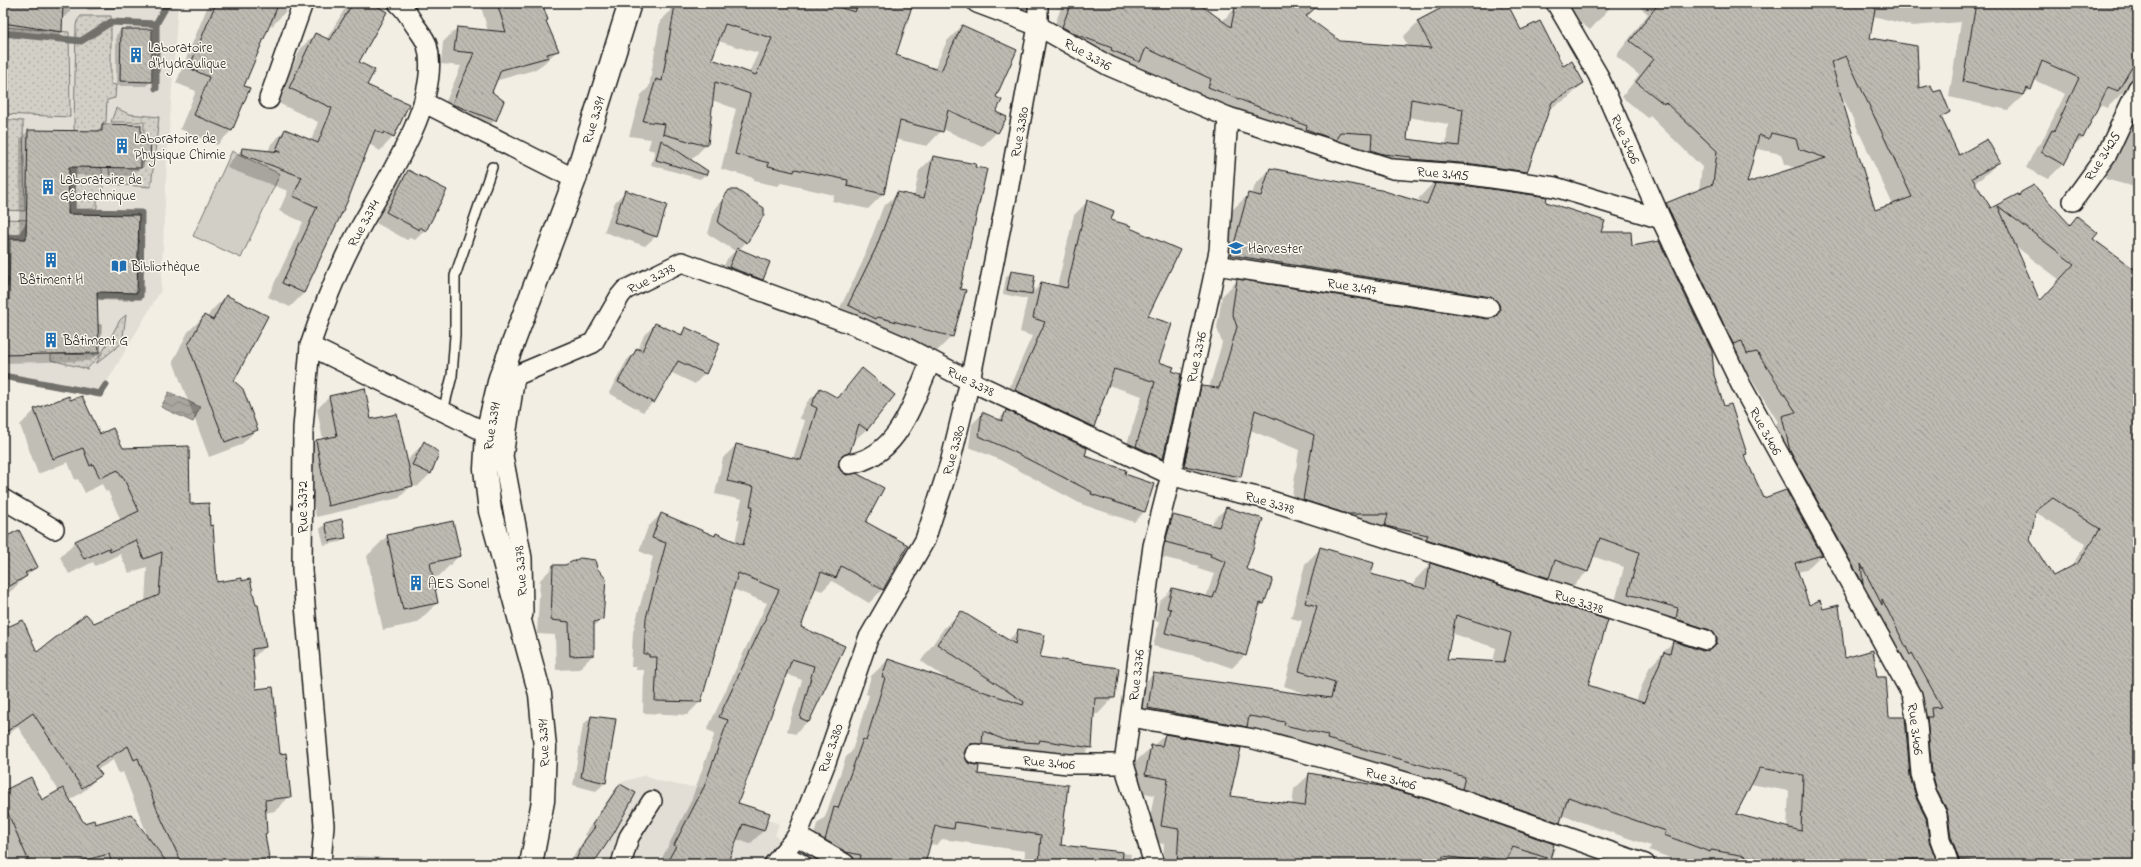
<svg xmlns="http://www.w3.org/2000/svg" width="2141" height="867" viewBox="0 0 2141 867" font-family="'Indie Flower',sans-serif">
<style>
.built{fill:#e2ded5}
.grass{fill:url(#grass-dots);stroke:#777671}
.pitch{fill:#d2cfc6;stroke:#777671}
.water{fill:url(#water-waves);stroke:#716f6b}
.shadow{fill:#0003;fill-rule:evenodd}
.lines{fill:none;stroke-linecap:round;stroke-linejoin:round}
.stream{stroke:#716f6b;stroke-width:7}
.building{fill:url(#building-back-hatch);stroke:#1c1c1c;fill-rule:evenodd}
.lane-casing{stroke:#1c1c1c;stroke-width:12}
.street-casing{stroke:#1c1c1c;stroke-width:22}
.secondary-casing{stroke:#1c1c1c;stroke-width:25}
.lane{stroke:#fbf7ec;stroke-width:9}
.street{stroke:#fbf7ec;stroke-width:19}
.secondary{stroke:#fbf7ec;stroke-width:22}
.labels{text-anchor:middle;stroke-width:3;stroke-linejoin:round;paint-order:stroke}
.poi-label{font-size:14px;fill:#1c1c1c;stroke:#fbf7ec;text-anchor:start}
.street-label{font-size:14px;fill:#1c1c1c;stroke:#fbf7ec}
</style>
<defs>
<pattern id="grass-dots" width="8" height="8" patternUnits="userSpaceOnUse"><rect width="8" height="8" fill="#d2cfc6"/><path d="M2 2h.1M6 6h.1" fill="none" stroke="#b4b1aa" stroke-width="1.8" stroke-linecap="round"/></pattern>
<pattern id="water-waves" width="16" height="10" patternUnits="userSpaceOnUse"><rect width="16" height="10" fill="#a9a6a0"/><path d="M0 5q4-4 8 0t8 0" fill="none" stroke="#898682"/></pattern>
<pattern id="building-back-hatch" width="6" height="6" patternUnits="userSpaceOnUse"><rect width="6" height="6" fill="#bdbab1"/><path d="M-1 5l2 2M0 0l6 6M5-1l2 2" fill="none" stroke="#a29f98"/></pattern>
</defs>
<rect width="100%" height="100%" fill="#f2eee4"/>
<filter id="ink" filterUnits="userSpaceOnUse"><feTurbulence type="fractalNoise" baseFrequency=".025" numOctaves="2"/><feDisplacementMap in="SourceGraphic" scale="8" xChannelSelector="R" yChannelSelector="G"/><feConvolveMatrix kernelMatrix="1 2 1 2 8 2 1 2 1" color-interpolation-filters="sRGB"/></filter>
<g filter="url(#ink)">
<g class="built">
<polygon points="3,3 178,3 167,160 161,290 100,394 3,376"/>
<polygon points="645,775 659,781 682,786 702,787 721,797 770,813 768,820 779,824 775,835 794,852 814,864 574,864 585,843 584,841 595,827 592,825 619,783"/>
</g>
<g class="grass">
<polygon points="87,3 115,3 115,8 89,9 87,8"/>
<polygon points="81,16 111,16 111,84 116,85 115,98 107,100 106,122 103,122 103,148 79,156 74,128 76,26 77,21"/>
<polygon points="3,27 69,32 70,117 3,114"/>
<polygon points="116,108 129,114 159,117 151,187 110,184 109,167 143,167 144,122 111,122"/>
<polygon points="3,119 23,121 25,211 3,210"/>
<polygon points="76,166 102,168 103,188 97,202 97,208 95,209 75,210"/>
<polygon points="3,219 33,220 35,239 8,237 8,287 3,287"/>
<polygon points="126,315 122,343 96,364 120,320"/>
<polygon points="91,325 101,325 100,355 87,369 51,360 51,354 98,355 99,326"/>
</g>
<polygon class="pitch" points="232,151 280,174 241,258 193,236"/>
<polygon class="water" points="169,392 200,407 193,422 161,407"/>
<g class="shadow">
<polygon points="3,3 70,3 70,12 65,17 61,16 61,32 56,37 3,29"/>
<polygon points="209,3 289,3 286,11 272,26 269,24 243,87 231,131 217,145 180,129 196,91 176,83"/>
<polygon points="351,3 370,3 358,62 366,85 408,105 393,137 380,151 371,145 367,147 304,293 290,307 268,297 303,222 279,211 288,191 227,168 228,164 242,149 268,152 271,144 285,130 311,141 318,122 276,102 301,48 315,34 326,40 344,10"/>
<polygon points="480,3 545,3 542,6 547,20 545,22 557,51 543,64 534,70 495,81 491,92 495,120 481,134 439,118 461,66 441,64 443,42 457,28 488,31"/>
<path d="M672,3H912L895,55L934,70L947,41L962,26L994,98L997,132L982,147L943,129L927,146L895,139L883,194L868,209L832,201L834,195L781,183L778,186L754,181V178L721,169L736,109L712,100L707,144L692,159H688L706,174L700,179L651,165L655,151L648,149L651,139L629,136L641,95L649,87L660,21L670,11ZM718,41L758,53L749,73L710,59Z"/>
<path d="M1038,3H1196L1222,21L1241,3H1320L1306,17L1340,42L1409,47L1403,37L1418,22L1455,3H1505L1521,32L1583,83L1568,98L1549,109L1526,171L1511,187L1293,141L1135,65L1124,76L1048,42L1061,8ZM1408,117L1448,124L1446,145L1406,140Z"/>
<polygon points="1557,3 1614,3 1590,30"/>
<path d="M1635,3H2138V188L2105,179L2127,93H2122L2107,108L2098,104L2083,138L2071,149L2063,164L2048,179L2026,168L2037,146L2042,141L2065,94L2034,80L2030,89L2008,110L1949,97L1961,22L1912,26L1873,16L1869,39L1918,90L1933,93L1949,112L1941,119L1959,156L1999,162L1983,177L1974,183L1990,210L2021,193L2069,225L2077,217L2092,240L2132,269L2138,260V864H1940L1916,725L1853,593L1848,598L1775,466L1767,433L1778,422L1651,219L1667,204L1699,191L1702,167L1650,116L1648,118L1622,97L1639,75L1616,56L1648,14ZM1839,89L1893,205L1874,212ZM1758,149L1781,154L1784,164L1796,168L1745,184L1753,153ZM2014,245L2060,280L2039,302ZM2037,513L2086,544L2070,568L2053,577L2029,540L2034,515Z"/>
<polygon points="121,30 151,81 146,86 116,86 116,35"/>
<polygon points="103,125 140,140 149,158 132,176 67,175 67,215 136,293 128,301 96,300 98,353 90,361 3,363 3,247 10,240 19,240 20,139 28,131 96,132"/>
<polygon points="933,157 959,289 952,336 937,351 864,331 834,320 862,263 883,207 898,193 914,197 919,171"/>
<path d="M1270,169L1419,203L1420,200L1418,199L1432,184L1470,187L1545,202L1631,248L1713,375L1723,408L1746,453L1744,456L1764,499L1821,555L1806,570L1797,572L1808,606L1845,660L1876,678L1888,718L1909,777L1929,843L1937,864H1686L1649,850L1651,846L1561,815L1559,822L1544,838L1312,755L1133,723L1138,690L1153,674L1312,696L1284,686L1302,621L1291,618L1305,564L1321,548L1369,575L1414,587L1415,580L1430,564L1587,686L1636,701L1649,668L1673,642L1700,650L1694,645L1613,609L1624,567L1592,556L1587,572L1572,587L1548,578L1533,593L1289,515L1299,450L1250,430L1240,477L1225,492L1170,481L1186,402L1202,387L1209,388L1222,343L1217,328L1222,296L1237,281L1484,319L1475,312L1216,270L1233,209L1249,194L1252,195L1255,185ZM1451,633L1496,648L1493,662L1446,660ZM1750,784L1789,791L1787,829L1734,814Z"/>
<polygon points="409,171 425,230 415,240 410,238 407,240 376,223 398,182"/>
<polygon points="730,191 746,242 739,250 762,279 751,290 719,278 727,259 735,251 708,234 715,208"/>
<polygon points="625,192 656,236 645,246 604,232 615,202"/>
<polygon points="1088,201 1110,221 1129,228 1158,362 1171,372 1180,375 1162,459 1148,473 1122,460 1142,396 1108,385 1094,426 1080,440 1002,404 1032,336 1020,332 1027,299 1003,294 1006,277 1011,272 1034,276 1031,294 1042,283 1057,287 1074,215"/>
<polygon points="226,296 233,382 257,429 241,445 209,457 173,361 188,332 204,316 207,318 211,311"/>
<polygon points="655,325 679,335 685,329 705,373 695,384 670,372 653,402 643,412 609,393 627,360 638,350 644,335"/>
<polygon points="862,370 894,395 866,430 852,442 849,452 838,463 837,467 865,523 906,546 882,590 869,603 832,581 822,591 814,588 800,627 844,647 808,721 795,734 787,731 802,680 786,674 737,803 763,831 750,844 736,839 726,864 662,864 664,859 662,858 691,801 715,733 707,730 767,603 733,589 700,702 687,715 643,713 644,670 636,670 636,667 631,667 633,632 653,557 639,551 648,527 661,514 714,537 717,534 735,542 740,519 737,519 742,500 715,494 723,458 736,445 793,459 805,421 799,418 807,402 821,389 837,399"/>
<polygon points="364,390 370,421 407,464 410,457 424,443 431,473 417,487 412,485 399,498 316,517 304,453 316,441 323,440 317,409 329,397"/>
<path d="M70,401L100,435L122,449L189,505L209,527L216,584L265,646L252,659L255,690L279,755L290,796L275,811L265,813L264,835L269,864H10L3,847V792L42,801L59,791L18,727L3,738V624L6,629L37,654L94,625L145,603L147,567L129,573L120,554L95,566L93,562L69,574L60,557L75,542L121,521L108,491L106,492L102,484L85,493L78,479L75,480L68,462L38,474L20,425L35,410ZM113,760L119,774L123,772L148,837L84,824L69,801L85,790L100,775L97,770Z"/>
<polygon points="1007,411 1083,457 1123,475 1153,484 1144,512 1134,522 1081,504 1000,460 969,447 972,424 982,414 998,420"/>
<polygon points="1226,508 1245,570 1263,604 1258,609 1245,655 1232,668 1200,657 1153,646 1159,622 1155,621 1159,602 1172,589 1206,597 1214,574 1198,569 1199,566 1153,555 1160,528 1173,516 1212,526 1213,521"/>
<polygon points="325,524 345,537 340,542 324,545 320,529"/>
<polygon points="387,536 459,556 439,576 432,578 437,603 417,623 383,630 367,556"/>
<polygon points="3,539 37,566 11,591 3,595"/>
<polygon points="554,566 602,618 593,627 593,655 579,669 556,670 555,635 537,634 540,580"/>
<polygon points="961,612 1008,640 1019,630 1039,658 1114,697 1098,714 1093,714 1091,747 1075,764 974,750 965,759 977,775 1060,846 1131,854 1130,860 1134,860 1134,864 1024,864 1025,851 942,839 937,845 929,844 924,864 822,864 809,856 817,824 825,817 846,757 852,751 869,695 866,694 871,676 888,660 950,681 921,661 944,628"/>
<polygon points="591,717 615,720 605,783 596,791 573,785 583,725"/>
<polygon points="1165,735 1228,796 1292,806 1294,789 1310,774 1555,848 1549,864 1163,864 1164,844 1146,841 1154,795 1130,790 1136,761"/>
<polygon points="620,785 593,864 570,864 577,850 587,836 584,835 612,794"/>
<polygon points="355,856 454,862 454,864 347,864"/>
</g>
<g class="lines">
<g class="stream">
<polyline points="3,33 81,41 111,22 156,24"/>
<polyline points="156,88 156,24 168,3"/>
<polyline points="71,212 141,213 140,296 100,296 95,284"/>
<polyline points="72,216 72,158"/>
<polyline points="3,237 24,238"/>
<polyline points="21,237 31,221"/>
<polyline points="3,281 17,281"/>
<polyline points="3,376 100,394 106,385"/>
</g>
</g>
<g class="building">
<polygon points="3,3 63,3 62,32 3,23"/>
<polygon points="216,3 279,3 244,86 250,88 232,131 194,115 209,77 189,68"/>
<polygon points="353,3 372,3 387,12 359,62 375,70 367,85 409,104 394,137 384,132 383,134 375,130 348,200 304,293 282,283 317,207 293,196 302,177 241,154 242,148 281,152 276,150 285,129 318,143 332,108 289,88 315,33 330,40"/>
<polygon points="497,3 542,3 548,20 546,21 559,51 547,54 549,57 501,70 492,92 504,101 496,121 452,104 474,53 454,51 457,27 506,32"/>
<path d="M682,3H824L855,12L858,3H913L896,55L941,71L962,25L1017,50L996,97L1002,100L996,112L1007,117L998,133L948,110L943,132L900,121L884,194L847,186L848,180L795,169L794,172L768,166L769,163L735,154L750,94L715,82L708,144H699L663,134L665,124L643,121L656,79L662,81L675,5L681,6ZM725,24L772,38L756,75L712,59Z"/>
<path d="M1071,3H1198L1231,27L1236,3H1321L1306,16L1340,41L1432,48L1417,21L1451,3H1507L1521,30L1540,21L1563,66L1572,61L1584,83L1552,102L1527,172L1473,164L1411,159V157L1383,154L1371,150L1372,134L1340,132L1336,140L1319,134L1306,129L1307,126L1208,87L1211,79L1146,48L1140,62L1111,50L1112,48L1075,34L1062,27ZM1411,99L1463,109L1459,146L1407,139Z"/>
<path d="M1659,3H1876L1870,38L1917,46L1919,88L1930,85L1934,92L1941,90L1950,112L1941,117L1959,155L1987,139L2000,162L1972,178L1991,208L2018,194L2019,196L2021,192L2034,185L2070,225L2077,216L2098,233L2093,239L2138,272V864H1979V862L1959,860L1951,836L1947,810L1937,791L1932,772L1927,717H1932L1931,708L1942,707L1912,653L1910,655L1882,599V605L1861,564L1863,584L1790,451L1782,416L1796,412L1757,352L1747,354L1742,341L1733,344L1666,203L1713,184L1717,151L1665,102L1664,104L1636,82L1654,59L1630,41ZM1846,56L1912,197L1875,210L1831,62ZM1771,133L1796,139L1799,149L1826,158L1747,183L1759,135L1769,139ZM1998,206L2074,264L2040,301ZM2053,498L2100,529L2078,563L2053,576L2030,540L2036,511Z"/>
<polygon points="1976,3 2138,3 2138,69 2132,67 2118,91 2108,87 2083,138 2079,136 2064,165 2041,152 2052,130 2054,131 2079,78 2042,61 2031,90 2027,88 2024,95 1963,82"/>
<polygon points="121,29 152,29 152,82 120,81"/>
<polygon points="102,124 141,125 141,139 151,140 150,159 141,157 141,168 69,167 68,214 139,215 137,293 97,292 99,353 3,355 3,301 9,300 10,239 26,239 28,130 102,131"/>
<polygon points="661,140 708,171 706,175 656,160"/>
<polygon points="933,156 976,164 975,167 987,169 960,289 966,290 953,337 878,317 876,319 848,305 876,248 897,192 924,198"/>
<path d="M1270,168L1381,190L1427,204L1435,184L1432,183L1470,186L1547,197L1546,202L1605,221L1601,232H1631L1632,246L1659,241L1712,351L1714,375L1724,406L1731,404L1747,454L1744,455L1764,498L1786,490L1822,555L1795,563L1809,605L1820,600L1823,609L1839,605L1845,658L1873,650L1877,677H1886L1889,717H1905L1910,777L1917,800L1926,818L1929,841L1936,859H1900L1899,864H1744L1746,856L1711,850L1710,852L1664,835L1666,831L1568,797L1560,823L1462,789L1465,777L1327,739L1328,735L1284,725L1285,722L1249,716L1247,727L1148,708L1153,673L1331,698L1335,682L1299,671L1317,606L1305,603L1320,547L1374,563L1371,574L1426,589L1430,563L1608,620L1588,685L1644,703L1664,652L1670,654L1673,641L1703,651L1713,648L1717,643V637L1710,630L1676,619L1678,608L1628,594L1639,552L1600,538L1588,572L1555,560L1549,578L1426,539L1428,535L1385,526L1388,514H1347L1303,500L1314,435L1255,410L1241,477L1184,466L1201,386L1219,388L1237,327L1232,312L1237,279L1487,319L1493,318L1500,310L1499,304L1491,297L1231,255L1248,193L1261,196ZM1456,615L1511,633L1504,662L1447,659ZM1760,768L1803,775L1801,831L1736,814Z"/>
<polygon points="408,170 447,190 426,231 420,227 419,230 386,212"/>
<polygon points="625,190 667,205 657,237 614,222"/>
<polygon points="729,190 737,190 764,208 764,215 747,243 718,223 724,197"/>
<polygon points="1087,200 1114,211 1111,220 1131,226 1130,228 1180,250 1148,316 1172,324 1159,362 1174,367 1172,371 1181,374 1163,459 1136,446 1155,382 1114,369 1094,427 1015,390 1045,322 1033,318 1041,282 1067,288"/>
<polygon points="737,248 770,262 763,280 729,267"/>
<polygon points="1011,271 1035,275 1032,294 1007,290"/>
<polygon points="226,295 268,316 234,381 243,389 258,430 225,442 188,345 204,315 213,320"/>
<polygon points="655,323 682,335 685,327 720,343 706,374 678,361 654,403 618,382 637,348 642,351"/>
<polygon points="862,368 895,395 867,430 859,424 850,452 841,457 838,467 846,475 856,473 884,488 866,522 908,545 883,590 841,566 836,578 821,572 801,627 845,646 809,722 800,718 814,666 792,659 738,803 770,813 764,831 743,824 727,864 666,864 676,846 674,845 704,787 728,720 719,717 779,590 738,573 701,702 655,701 657,657 649,657 649,654 644,654 646,618 666,543 652,538 661,513 715,536 716,533 743,545 753,506 750,506 754,487 727,481 736,444 801,460 817,408 811,405 820,388 838,398"/>
<polygon points="365,388 371,419 397,414 413,486 328,506 316,440 337,436 329,396"/>
<polygon points="69,396 70,400 82,396 100,434 113,428 123,448 189,446 190,504 209,503 210,526 213,525 217,582 242,578 242,581 250,579 256,605 258,605 266,647 252,649 256,689 273,687 280,754 286,753 291,797 265,800 267,833 265,834 270,864 182,864 156,807 138,758 134,760 128,746 95,766 102,775 82,788 33,713 3,734 3,629 23,620 37,652 86,614 94,623 159,595 162,552 144,559 136,540 110,552 109,548 84,559 75,541 139,511 123,477 122,478 118,470 100,478 93,464 90,466 83,448 53,459 34,409"/>
<polygon points="1006,410 1087,448 1085,456 1126,470 1125,474 1154,484 1145,512 1091,494 1092,492 1010,450 979,436 982,412 1002,421"/>
<polygon points="424,441 439,453 431,474 412,465"/>
<polygon points="1226,507 1263,519 1246,569 1273,579 1264,604 1260,603 1246,656 1213,645 1165,633 1171,609 1167,608 1172,588 1213,598 1226,562 1210,556 1211,554 1165,542 1173,515 1219,527"/>
<polygon points="342,519 346,538 329,541 325,523"/>
<polygon points="453,521 461,556 430,563 438,603 403,610 387,535"/>
<polygon points="19,530 38,567 25,573 27,576 3,590 3,538"/>
<polygon points="580,558 595,560 597,568 606,579 603,619 594,622 594,655 570,656 569,622 551,620 553,565 565,565"/>
<polygon points="961,611 1015,644 1018,629 1045,635 1040,657 1119,668 1115,698 1095,698 1092,748 1040,740 1039,743 1007,741 983,731 982,744 970,744 964,753 968,763 979,766 978,774 1068,785 1061,845 1123,852 1122,864 1039,864 1041,835 955,822 954,829 935,826 925,864 859,864 861,855 846,852 825,840 834,807 838,808 863,739 866,741 885,678 882,677 888,659 1023,705 1024,702 937,644"/>
<polygon points="591,716 616,719 606,783 581,777"/>
<polygon points="1165,734 1241,748 1230,796 1305,806 1309,773 1380,786 1430,800 1554,844 1550,859 1513,847 1506,861 1482,857 1480,861 1443,856 1442,864 1177,864 1179,829 1161,826 1168,779 1145,775 1151,745 1162,746"/>
<polygon points="31,777 42,800 63,788 84,823 94,820 95,824 131,814 168,864 112,864 109,854 70,864 30,864 3,802 3,791"/>
<polygon points="620,784 636,793 614,833 593,864 574,864 585,840 595,827 592,825"/>
</g>
<g class="lines">
<g class="lane-casing">
<polyline id="lane" points="443,411 452,376 455,335 455,276 492,167"/>
</g>
<g class="street-casing">
<g id="street">
<polyline points="977,3 1038,26 1109,66 1228,117 1219,251 1171,475 1153,546 1124,764 1154,864"/>
<polyline points="1556,3 1598,75 1661,219 1741,385 1912,695 1917,724 1921,774 1927,795 1937,815 1940,839 1949,864"/>
<polyline points="269,99 303,3"/>
<polyline points="425,103 575,179"/>
<polyline points="1228,117 1393,169 1471,175 1555,187 1661,219"/>
<polyline points="2073,201 2107,154 2138,88"/>
<polyline points="1216,265 1489,308"/>
<path d="M310,346C323,307 336,273 355,237C381,187 443,102 427,45C425,38 418,30 414,24C409,16 405,9 398,3"/>
<path d="M849,464C899,457 913,401 931,361"/>
<polyline points="3,499 54,529"/>
<polyline points="523,614 522,558 503,456 515,376 593,343 620,296 625,290 682,262 854,325 907,348 970,381 1171,475 1213,487 1262,498 1706,640"/>
<polyline points="1131,717 1254,739 1341,763 1433,790 1645,864"/>
<polyline points="975,754 1068,764 1124,764"/>
<polyline points="797,836 845,864"/>
<polyline points="782,854 801,864"/>
<polyline points="321,864 324,825 302,570 303,428 310,346 487,433"/>
<polyline points="621,864 629,837 652,801"/>
<polyline points="774,864 797,836 826,762 868,639 925,540 950,463 970,381 1008,191 1038,26 1038,3"/>
</g>
</g>
<g class="secondary-casing">
<polyline id="secondary" points="531,864 543,801 545,748 540,694 490,511 485,469 487,433 500,378 575,179 630,3"/>
</g>
<use href="#lane" class="lane"/>
<use href="#street" class="street"/>
<use href="#secondary" class="secondary"/>
</g>
</g>
<defs>
<g id="building-bare" transform="scale(1.2)"><path d="M-4-6H4V6H1V3H-1V6H-4ZM-2.5-4.3h1.7v1.8h-1.7ZM.8-4.3h1.7v1.8H.8ZM-2.5-1h1.7V.8h-1.7ZM.8-1h1.7V.8H.8Z" fill="#1f6fb2" stroke="#fbf7ec" stroke-width="2.5" paint-order="stroke"/></g>
<g id="school-bare" transform="scale(1.2)"><path d="M0-5L7-2L0 1L-7-2ZM-4 1L0 2.5L4 1V4Q0 6-4 4Z" fill="#1f6fb2" stroke="#fbf7ec" stroke-width="2.5" paint-order="stroke"/></g>
<g id="library-bare" transform="scale(1.2)"><path d="M-6-4Q-3-5.5-.7-3.5V5Q-3 3-6 4ZM6-4Q3-5.5 .7-3.5V5Q3 3 6 4Z" fill="#1f6fb2" stroke="#fbf7ec" stroke-width="2.5" paint-order="stroke"/></g>
</defs>
<g fill-rule="evenodd">
<use href="#building-bare" x="136" y="55"/>
<use href="#building-bare" x="122" y="146"/>
<use href="#building-bare" x="48" y="187"/>
<use href="#school-bare" x="1236" y="248"/>
<use href="#building-bare" x="51" y="260"/>
<use href="#library-bare" x="119" y="266"/>
<use href="#building-bare" x="51" y="340"/>
<use href="#building-bare" x="416" y="583"/>
</g>
<g class="labels">
<g class="poi-label">
<text x="148" y="52">Laboratoire<tspan x="148" dy="16">d'Hydraulique</tspan></text>
<text x="134" y="143">Laboratoire de<tspan x="134" dy="16">Physique Chimie</tspan></text>
<text x="60" y="184">Laboratoire de<tspan x="60" dy="16">Géotechnique</tspan></text>
<text x="1248" y="253">Harvester</text>
<text x="131" y="271">Bibliothèque</text>
<text x="51" y="284" text-anchor="middle">Bâtiment H</text>
<text x="63" y="345">Bâtiment G</text>
<text x="428" y="588">AES Sonel</text>
</g>
<g class="street-label">
<text transform="translate(1088 54) rotate(29)" y="5">Rue 3.376</text>
<text transform="translate(593 120) rotate(-73)" y="5">Rue 3.391</text>
<text transform="translate(1019 132) rotate(-80)" y="5">Rue 3.380</text>
<text transform="translate(1626 139) rotate(66)" y="5">Rue 3.406</text>
<text transform="translate(2102 156) rotate(-58)" y="5">Rue 3.425</text>
<text transform="translate(1443 173) rotate(5)" y="5">Rue 3.495</text>
<text transform="translate(363 223) rotate(-62)" y="5">Rue 3.374</text>
<text transform="translate(651 278) rotate(-27)" y="5">Rue 3.378</text>
<text transform="translate(1352 286) rotate(9)" y="5">Rue 3.497</text>
<text transform="translate(1196 357) rotate(-78)" y="5">Rue 3.376</text>
<text transform="translate(971 381) rotate(26)" y="5">Rue 3.378</text>
<text transform="translate(491 426) rotate(-81)" y="5">Rue 3.391</text>
<text transform="translate(1766 431) rotate(61)" y="5">Rue 3.406</text>
<text transform="translate(953 450) rotate(-75)" y="5">Rue 3.380</text>
<text transform="translate(1270 502) rotate(16)" y="5">Rue 3.378</text>
<text transform="translate(302 507) rotate(-90)" y="5">Rue 3.372</text>
<text transform="translate(520 571) rotate(-94)" y="5">Rue 3.378</text>
<text transform="translate(1579 601) rotate(18)" y="5">Rue 3.378</text>
<text transform="translate(1136 675) rotate(-83)" y="5">Rue 3.376</text>
<text transform="translate(1916 729) rotate(83)" y="5">Rue 3.406</text>
<text transform="translate(543 743) rotate(-93)" y="5">Rue 3.391</text>
<text transform="translate(830 748) rotate(-71)" y="5">Rue 3.380</text>
<text transform="translate(1049 762) rotate(5)" y="5">Rue 3.406</text>
<text transform="translate(1391 778) rotate(16)" y="5">Rue 3.406</text>
</g>
</g>
<rect width="2141" height="867" fill="none" stroke="#fbf7ec" stroke-width="16"/>
<rect x="8" y="8" width="2125" height="851" fill="none" stroke="#1c1c1c" stroke-width="1.5" filter="url(#ink)"/>
</svg>
